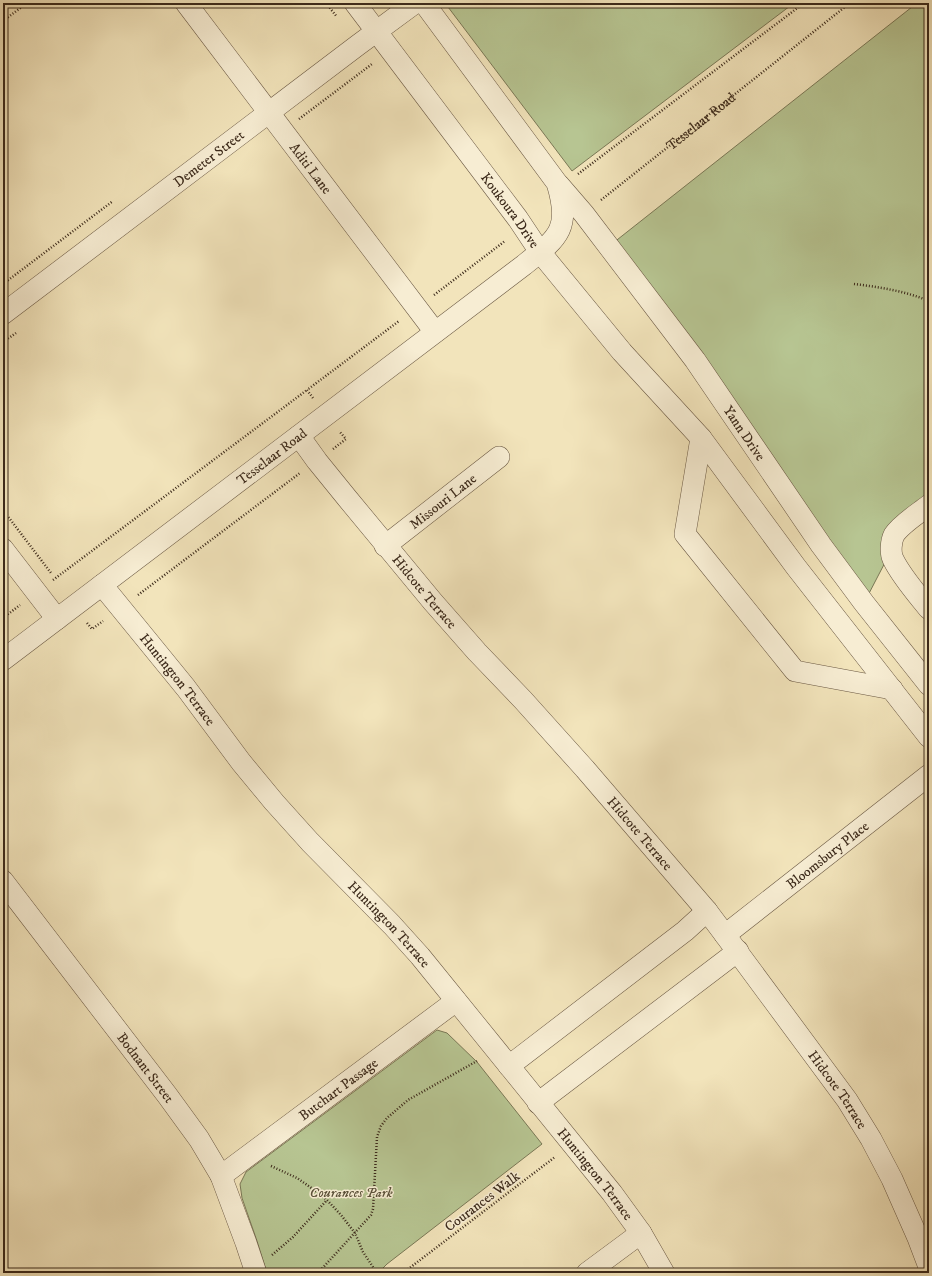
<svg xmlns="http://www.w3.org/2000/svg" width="932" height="1276" viewBox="0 0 932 1276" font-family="'IM FELL DW Pica',serif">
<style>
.green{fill:#b7c592;stroke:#7a7856}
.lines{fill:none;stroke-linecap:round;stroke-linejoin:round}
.minor-casing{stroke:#6a5843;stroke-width:22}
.path{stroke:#3c2a1b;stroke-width:2.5;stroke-dasharray:1 2;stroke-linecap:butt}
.minor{stroke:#f7edd3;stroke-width:21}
.labels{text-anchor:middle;stroke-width:3;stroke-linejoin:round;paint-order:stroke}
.street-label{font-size:14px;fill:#3c2a1b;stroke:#f7edd3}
.park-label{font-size:14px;font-style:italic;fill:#5b5139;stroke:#f7edd3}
</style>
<rect width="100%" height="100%" fill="#f2e4bb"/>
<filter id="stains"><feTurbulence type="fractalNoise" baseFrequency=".005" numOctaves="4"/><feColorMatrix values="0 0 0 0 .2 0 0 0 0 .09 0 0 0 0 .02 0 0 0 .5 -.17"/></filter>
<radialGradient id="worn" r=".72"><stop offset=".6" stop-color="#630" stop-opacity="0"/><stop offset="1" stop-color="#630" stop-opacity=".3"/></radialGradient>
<g class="green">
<polygon points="445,3 794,3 572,171"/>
<polygon points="917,3 929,3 929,505 905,524 864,603 608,247"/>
<polygon points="437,1030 447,1033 477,1062 542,1144 387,1264 378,1273 267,1273 257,1241 242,1198 240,1184 246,1172"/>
</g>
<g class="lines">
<g class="minor-casing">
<g id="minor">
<path id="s2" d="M186,3L435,332"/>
<path id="s3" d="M355,3L518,219L540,252L622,352L701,438L796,567L929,737"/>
<path id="s4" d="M559,185L584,214L695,360L821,545L864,603L929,685"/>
<path id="s5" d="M3,314L358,45L415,3"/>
<path id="s6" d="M299,436L317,461L347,498L433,602L477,652L523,700L585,769L707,911L725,935L847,1100L871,1139L892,1179L918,1238L929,1267"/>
<polyline points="701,438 685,534 795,671 892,689"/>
<path d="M929,505C919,513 901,524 894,535C891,541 890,553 893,559C901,576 917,594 929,609"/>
<path id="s7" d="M385,546L499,457"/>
<polyline points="3,549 57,619"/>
<path id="s8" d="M102,585L186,688L241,762L274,802L310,842L392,925L420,956L612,1193L641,1233L664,1273"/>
<path id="s9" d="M3,660L524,265C559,237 571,229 557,183L424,3"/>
<path id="s10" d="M3,881L167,1095L199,1139L221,1176L246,1243L256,1273"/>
<path id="s11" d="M725,935L929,775"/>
<polyline points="509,1066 685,931 707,911"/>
<polyline points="538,1103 738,951"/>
<path id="s12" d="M221,1176L456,1001"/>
<polyline points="587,1273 641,1233"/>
</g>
</g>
<g class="path">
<polyline points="326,3 337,17"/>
<polyline points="3,21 27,3"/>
<polyline points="299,119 372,64"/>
<polyline points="578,174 804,3"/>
<path id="s1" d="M601,200L850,3"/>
<polyline points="3,284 113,201"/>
<path d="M854,284C879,287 905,291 929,301"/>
<polyline points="434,295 505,241"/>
<polyline points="3,342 16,333"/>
<polyline points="313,398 307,390 399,321"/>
<polyline points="333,449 346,439 339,431"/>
<polyline points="3,510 51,573"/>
<polyline points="53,580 307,390"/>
<polyline points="138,595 300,473"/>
<polyline points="3,618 20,605"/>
<polyline points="87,623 92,629 103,621"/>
<polyline points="271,1166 297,1178 310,1187 327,1200 341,1215 355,1233 363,1252 377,1273"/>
<polyline points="272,1255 293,1237 327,1200"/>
<polyline points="318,1273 371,1215 373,1209 377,1137 381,1126 387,1118 408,1100 477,1061"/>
<polyline points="403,1273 555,1157"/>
</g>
<use href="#minor" class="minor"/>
</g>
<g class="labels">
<g class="street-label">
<text dy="5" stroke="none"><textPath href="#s1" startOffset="127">Tesselaar Road</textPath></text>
<text dy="5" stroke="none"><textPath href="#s5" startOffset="258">Demeter Street</textPath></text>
<text dy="5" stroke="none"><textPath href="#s2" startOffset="207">Aditi Lane</textPath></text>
<text dy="5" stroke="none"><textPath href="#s3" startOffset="259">Koukoura Drive</textPath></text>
<text dy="5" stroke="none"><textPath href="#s4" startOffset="310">Yann Drive</textPath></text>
<text dy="5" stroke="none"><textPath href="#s9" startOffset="337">Tesselaar Road</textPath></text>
<text dy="5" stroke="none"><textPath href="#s7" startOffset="73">Missouri Lane</textPath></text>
<text dy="5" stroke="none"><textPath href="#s6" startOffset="200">Hidcote Terrace</textPath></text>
<text dy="5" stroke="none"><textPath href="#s8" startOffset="121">Huntington Terrace</textPath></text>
<text dy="5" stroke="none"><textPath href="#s6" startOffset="524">Hidcote Terrace</textPath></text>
<text dy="5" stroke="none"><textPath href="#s11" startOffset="130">Bloomsbury Place</textPath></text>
<text dy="5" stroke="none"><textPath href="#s8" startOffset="445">Huntington Terrace</textPath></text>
<text dy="5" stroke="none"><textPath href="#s10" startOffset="235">Bodnant Street</textPath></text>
<text dy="5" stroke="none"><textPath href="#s12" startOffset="146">Butchart Passage</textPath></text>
<text dy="5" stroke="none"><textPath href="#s6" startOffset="848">Hidcote Terrace</textPath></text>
<text dy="5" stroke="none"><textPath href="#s8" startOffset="769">Huntington Terrace</textPath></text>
<text transform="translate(482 1201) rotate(-37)" y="5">Courances Walk</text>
</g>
<g class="park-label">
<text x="351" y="1197">Courances Park</text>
</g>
</g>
<rect width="932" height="1276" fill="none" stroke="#f2e4bb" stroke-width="16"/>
<rect x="4" y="4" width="924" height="1268" fill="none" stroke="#3c2a1b" stroke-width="2"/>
<rect x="8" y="8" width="916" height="1260" fill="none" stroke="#3c2a1b"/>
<rect width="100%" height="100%" filter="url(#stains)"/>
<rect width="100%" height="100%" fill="url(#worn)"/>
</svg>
